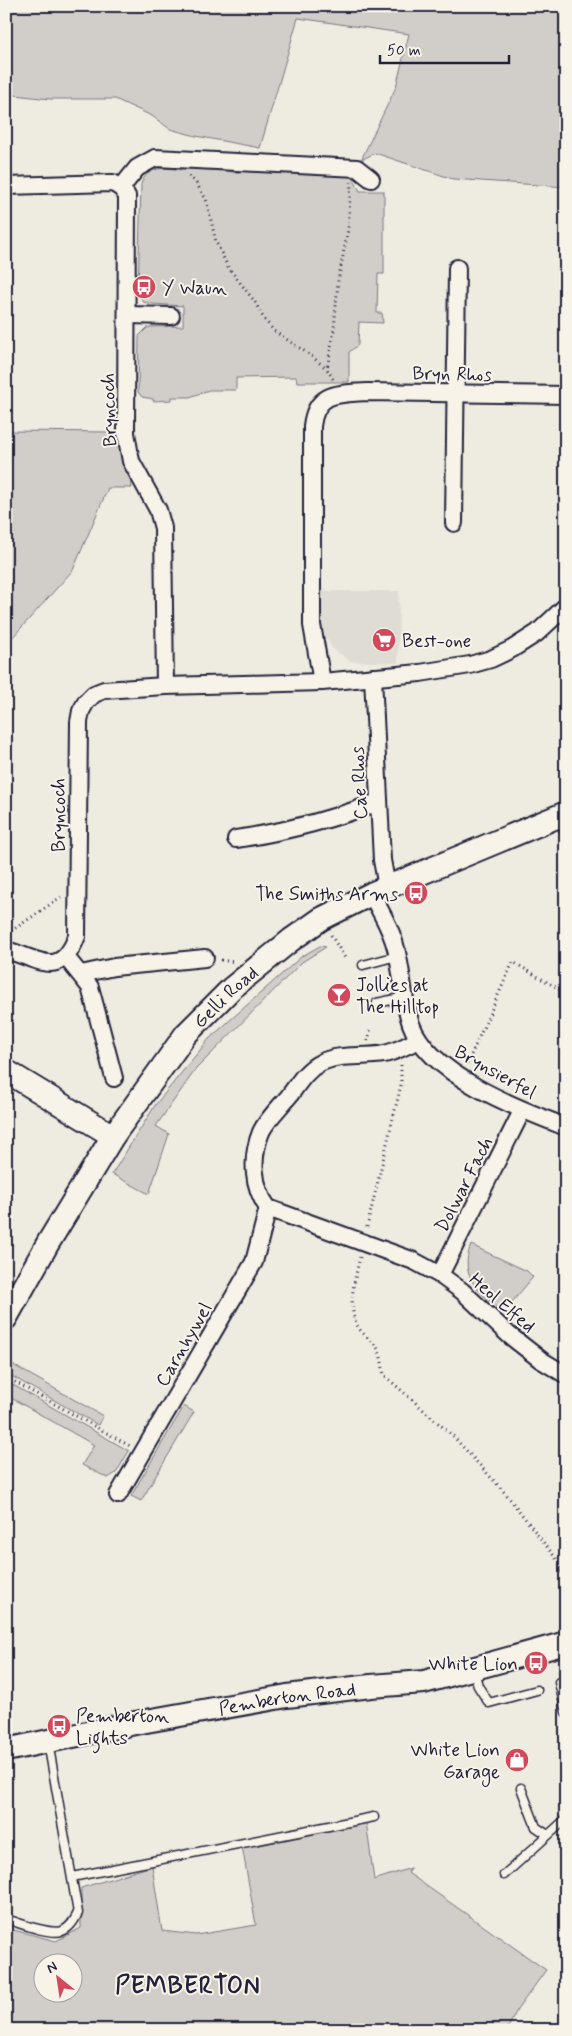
<svg xmlns="http://www.w3.org/2000/svg" width="572" height="2036" viewBox="0 0 572 2036" font-family="Mynerve,sans-serif">
<style>
.built{fill:#dfdcd4}
.green{fill:#d1cdc9;stroke:#7a7882;fill-rule:evenodd}
.lines{fill:none;stroke-linecap:round;stroke-linejoin:round}
.lane-casing{stroke:#22223b;stroke-width:11}
.street-casing{stroke:#22223b;stroke-width:20}
.secondary-casing{stroke:#22223b;stroke-width:26}
.path{stroke:#22223b;stroke-width:3;stroke-dasharray:1 4;stroke-linecap:butt}
.lane{stroke:#f7f3e8;stroke-width:8}
.street{stroke:#f7f3e8;stroke-width:16}
.secondary{stroke:#f7f3e8;stroke-width:22}
.labels{text-anchor:middle;stroke-width:4;stroke-linejoin:round;paint-order:stroke}
.poi-label{font-size:19px;fill:#22223b;stroke:#f7f3e8;text-anchor:start}
.street-label{font-size:19px;fill:#22223b;stroke:#f7f3e8}
.district-label{font-size:24px;font-weight:bold;letter-spacing:1px;fill:#22223b;stroke:#f7f3e8}
</style>
<rect width="100%" height="100%" fill="#eeebe1"/>
<filter id="ink" filterUnits="userSpaceOnUse"><feTurbulence type="fractalNoise" baseFrequency=".02" numOctaves="2"/><feDisplacementMap in="SourceGraphic" scale="10" xChannelSelector="R" yChannelSelector="G"/><feConvolveMatrix kernelMatrix="1 2 1 2 8 2 1 2 1" color-interpolation-filters="sRGB"/></filter>
<g filter="url(#ink)">
<polygon class="built" points="321,591 399,591 398,663 350,661 333,649 324,635 322,627"/>
<g class="green">
<polygon points="6,6 566,6 566,187 453,179 375,153 361,160 396,87 409,34 298,18 260,148 196,136 170,129 152,116 115,99 50,99 6,94"/>
<path d="M182,164L208,165L236,173L250,168L350,173L360,191H384V274H378L377,313H382L383,323L359,322L358,345L349,352V382H297L296,377L236,378V390H209L190,397H172V400L153,401V399L142,397L138,392L139,336L147,328L151,327L183,326V306L153,304L143,302L138,291L141,184C147,166 165,167 181,170Z"/>
<path d="M6,431L115,432L116,440L120,443C119,460 130,471 132,488H108L73,570L12,638L6,672Z"/>
<polygon points="320,946 326,947 302,962 196,1069 156,1126 169,1134 149,1194 112,1174 156,1104 209,1039 302,956"/>
<path d="M471,1245L527,1271L533,1277L503,1313C480,1292 458,1278 471,1245Z"/>
<polygon points="6,1361 103,1416 98,1425 6,1373"/>
<polygon points="6,1381 129,1451 116,1473 108,1478 82,1465 94,1445 6,1395"/>
<polygon points="184,1406 194,1412 141,1501 131,1496"/>
<path d="M366,1821L374,1880L411,1868L408,1873L546,1970L517,2010L507,2030H6V1928L56,1941L81,1928V1888L152,1866L162,1931L196,1935L256,1925L242,1846ZM42,1964H72V1994H42Z"/>
</g>
<g class="lines">
<g class="lane-casing">
<g id="lane">
<polyline points="559,818 566,834"/>
<polyline points="363,965 397,956"/>
<polyline points="377,1003 405,997"/>
<polyline points="565,1570 566,1571"/>
<polyline points="474,1670 478,1686 489,1703 537,1690"/>
<polyline points="566,1680 559,1682 566,1712"/>
<polyline points="521,1788 536,1827 548,1835"/>
<polyline points="504,1875 566,1819"/>
<polyline points="72,1877 374,1817"/>
<path d="M6,1919C19,1923 49,1935 62,1931C70,1928 74,1921 78,1913L48,1742"/>
</g>
</g>
<g class="street-casing">
<g id="street">
<polyline points="6,186 113,183 121,188 127,196 126,433 131,461 158,510 163,528 165,686"/>
<polyline points="121,188 137,168 155,158 357,168 371,179"/>
<polyline points="127,315 171,316"/>
<polyline points="454,523 457,268"/>
<polyline points="373,677 382,860 387,887"/>
<path d="M322,682L312,625V426C316,391 339,394 367,392L566,395"/>
<path d="M236,839C285,832 333,819 379,802"/>
<path d="M371,894C380,910 390,927 395,945C403,971 402,999 411,1024C429,1075 519,1109 566,1127"/>
<path d="M6,950C38,958 60,981 77,936L79,722L81,711L86,702L94,694L104,690L165,686L322,682L420,673L470,665L491,659L512,649L537,633L566,606"/>
<polyline points="66,957 90,987 114,1078"/>
<polyline points="81,974 114,967 205,958"/>
<path d="M419,1040C407,1045 396,1052 384,1054C363,1058 339,1053 320,1063C306,1070 298,1084 289,1096C280,1107 267,1119 261,1132C251,1157 252,1186 268,1208L414,1261L440,1275L462,1291L509,1335L541,1360L566,1375"/>
<polyline points="440,1275 522,1111"/>
<polyline points="118,1495 254,1262 268,1208"/>
</g>
</g>
<g class="secondary-casing">
<g id="secondary">
<polyline points="6,1071 113,1136"/>
<path id="s1" d="M6,1318L48,1243L113,1136L186,1034L232,988L291,940L321,919L371,894L566,813"/>
<path id="s2" d="M6,1750L135,1723L287,1696L371,1686L424,1682L566,1643"/>
</g>
</g>
<g class="path">
<polyline points="189,176 196,183 206,199 216,242 228,267 255,302 264,319 274,331 309,354 327,369"/>
<polyline points="333,379 327,369 334,330 338,281 348,230 351,182"/>
<polyline points="7,934 61,897"/>
<polyline points="331,935 345,958"/>
<polyline points="221,960 234,962"/>
<polyline points="368,1041 371,1027"/>
<polyline points="467,1064 513,962 566,993"/>
<polyline points="367,1227 401,1085 401,1064"/>
<path d="M360,1257C355,1279 347,1304 357,1325C361,1333 370,1339 375,1345C382,1353 382,1365 384,1375L453,1436L506,1494L558,1561"/>
<polyline points="6,1377 130,1446"/>
</g>
<use href="#lane" class="lane"/>
<use href="#street" class="street"/>
<use href="#secondary" class="secondary"/>
</g>
</g>
<defs>
<g id="bus-disc" transform="scale(1.25)"><circle r="9.5" fill="#d1495b" stroke="#f7f3e8"/><path d="M-5-6H5V4H4V6H2V4H-2V6H-4V4H-5ZM-3.5-4V0h7V-4ZM-3.5 1.2v1.5H-2V1.2ZM2 1.2v1.5H3.5V1.2Z" fill="#fff"/></g>
<g id="supermarket-disc" transform="scale(1.25)"><circle r="9.5" fill="#d1495b" stroke="#f7f3e8"/><path d="M-6-5.5h2.5l.6 2H6L4.5 2H-2.5L-4.4-4H-6ZM-1.5 3.2a1.3 1.3 0 1 0 .1 0ZM3 3.2a1.3 1.3 0 1 0 .1 0Z" fill="#fff"/></g>
<g id="bar-disc" transform="scale(1.25)"><circle r="9.5" fill="#d1495b" stroke="#f7f3e8"/><path d="M-6-5H6L.8 .8V4.5H3.5V6h-7V4.5H-.8V.8Z" fill="#fff"/></g>
<g id="shop-disc" transform="scale(1.25)"><circle r="9.5" fill="#d1495b" stroke="#f7f3e8"/><path d="M-5-2.5h2.3a2.7 3.5 0 0 1 5.4 0H5L5.5 6h-11ZM-1.5-2.5h3a1.5 2.3 0 0 0-3 0Z" fill="#fff"/></g>
</defs>
<g fill-rule="evenodd">
<use href="#bus-disc" x="144" y="287"/>
<use href="#supermarket-disc" x="384" y="640"/>
<use href="#bus-disc" x="416" y="893"/>
<use href="#bar-disc" x="339" y="995"/>
<use href="#bus-disc" x="536" y="1663"/>
<use href="#bus-disc" x="59" y="1726"/>
<use href="#shop-disc" x="517" y="1760"/>
</g>
<g class="labels">
<g class="poi-label">
<text x="162" y="294">Y Waun</text>
<text x="402" y="647">Best-one</text>
<text x="398" y="900" text-anchor="end">The Smiths Arms</text>
<text x="356" y="991">Jollies at<tspan x="356" dy="22">The Hilltop</tspan></text>
<text x="518" y="1670" text-anchor="end">White Lion</text>
<text x="76" y="1722">Pemberton<tspan x="76" dy="22">Lights</tspan></text>
<text x="500" y="1756" text-anchor="end">White Lion<tspan x="500" dy="22">Garage</tspan></text>
</g>
<g class="street-label">
<text transform="translate(452 373) rotate(1)" y="7">Bryn Rhos</text>
<text transform="translate(108 410) rotate(-92)" y="7">Bryncoch</text>
<text transform="translate(358 783) rotate(-93)" y="7">Cae Rhos</text>
<text transform="translate(58 815) rotate(-90)" y="7">Bryncoch</text>
<text dy="7" stroke="none"><textPath href="#s1" startOffset="391">Gelli Road</textPath></text>
<text transform="translate(496 1071) rotate(29)" y="7">Brynsierfel</text>
<text transform="translate(463 1184) rotate(-63)" y="7">Dolwar Fach</text>
<text transform="translate(503 1302) rotate(41)" y="7">Heol Elfed</text>
<text transform="translate(183 1344) rotate(-60)" y="7">Carnhywel</text>
<text dy="7" stroke="none"><textPath href="#s2" startOffset="286">Pemberton Road</textPath></text>
</g>
<g class="district-label">
<text x="188" y="1993">PEMBERTON</text>
</g>
</g>
<rect width="572" height="2036" fill="none" stroke="#f7f3e8" stroke-width="25"/>
<rect x="12" y="12" width="547" height="2011" fill="none" stroke="#22223b" stroke-width="2" filter="url(#ink)"/>
<g transform="translate(58 1978) rotate(330)"><circle r="24" fill="#f7f3e8" stroke="#a29fa3"/>
<path d="M0-4L9 19L0 12L-9 19Z" fill="#d1495b"/>
<text y="-8" font-size="14" font-weight="bold" text-anchor="middle" fill="#22223b">N</text>
</g>
<path d="M380 55v8h129v-8" fill="none" stroke="#22223b" stroke-width="2.5"/>
<text x="387" y="55" font-size="15" fill="#22223b" stroke="#f7f3e8" stroke-width="4" paint-order="stroke">50 m</text>
</svg>
